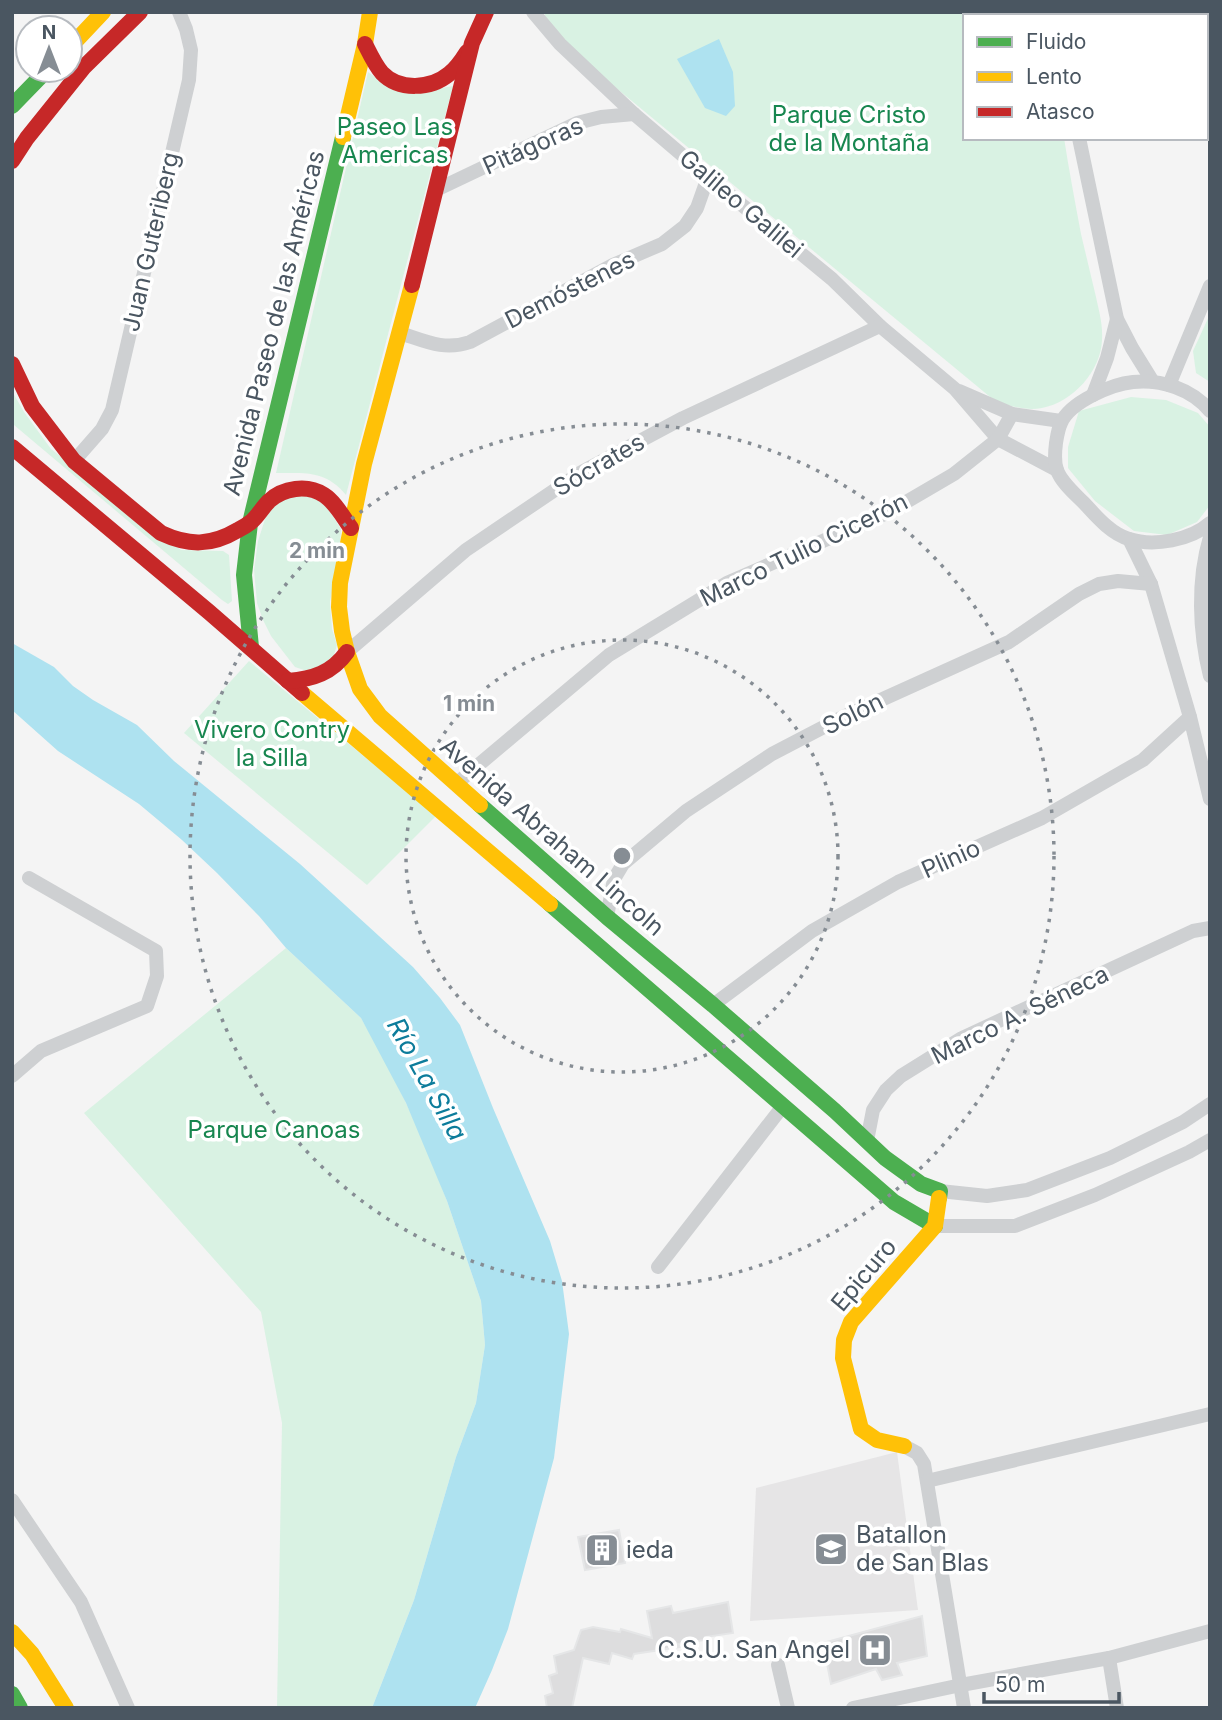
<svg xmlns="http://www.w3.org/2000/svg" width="1222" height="1720" viewBox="0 0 1222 1720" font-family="Inter,sans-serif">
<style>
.education{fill:#e6e5e6}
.green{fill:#d9f2e3}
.water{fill:#aee2f0}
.building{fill:#ddddde;stroke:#e5e6e7;stroke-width:2}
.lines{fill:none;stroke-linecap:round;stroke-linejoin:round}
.street{stroke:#ced0d2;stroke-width:14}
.fast{stroke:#4caf50;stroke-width:16}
.slow{stroke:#ffc107;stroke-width:16}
.jam{stroke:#c62828;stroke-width:16}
.ring{fill:none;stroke:#868d94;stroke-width:3.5;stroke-dasharray:3.5 7}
.labels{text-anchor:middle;stroke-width:7;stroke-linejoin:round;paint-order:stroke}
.park-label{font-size:24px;fill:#17864f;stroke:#fff}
.street-label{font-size:24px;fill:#4a5661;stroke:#fff}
.poi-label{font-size:24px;fill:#4a5661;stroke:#fff;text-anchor:start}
.water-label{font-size:26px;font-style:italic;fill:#0c7c9b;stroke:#fff}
.centre{fill:#868d94;stroke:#fff;stroke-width:3.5}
.ring-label{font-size:21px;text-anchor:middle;font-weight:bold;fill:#868d94;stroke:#fff;stroke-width:7;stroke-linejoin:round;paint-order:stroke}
</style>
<rect width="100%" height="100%" fill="#f4f4f4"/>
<polygon class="education" points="897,1452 918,1610 750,1621 756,1488"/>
<g class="green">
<path d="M545,12H1041L1042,16H965V138H1064C1069,170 1075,202 1081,234C1086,255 1091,276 1096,297C1099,311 1103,325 1102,340C1101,371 1073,402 1042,408C1026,411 1010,406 995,401L569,49L545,16Z"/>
<path d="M368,72L390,88L420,92L453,86L346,495C326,470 305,473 276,473Z"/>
<polygon points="1210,314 1210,382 1196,373 1193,351"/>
<polygon points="12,391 24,412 51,449 181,550 223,551 229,555 232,601 228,604 222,600 14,425 12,423"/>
<polygon points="1131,397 1166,400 1198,413 1210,427 1210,505 1197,522 1167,535 1134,531 1095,501 1068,468 1068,447 1079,411"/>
<polygon points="306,495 322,499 341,529 340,551 330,602 332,629 337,645 332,661 310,672 295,667 271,636 263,620 257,603 254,570 258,541 268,510 286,498"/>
<polygon points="249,661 436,816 367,885 184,733"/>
<polygon points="286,948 361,1018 383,1056 406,1103 426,1147 447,1201 481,1301 485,1345 476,1403 456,1457 414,1600 372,1708 277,1708 282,1423 261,1312 84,1113"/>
</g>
<g class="water">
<polygon points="719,39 733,72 735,106 726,116 705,108 677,59"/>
<polygon points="12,643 54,667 73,686 93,700 137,725 174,761 300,864 413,967 440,998 460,1025 493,1108 550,1241 562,1281 569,1334 554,1458 508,1629 492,1670 475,1708 372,1708 414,1600 456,1457 476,1403 485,1345 481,1301 447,1201 406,1103 361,1018 286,948 259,916 217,873 182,840 139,804 58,751 12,710"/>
</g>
<g class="building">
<polygon points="619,1530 625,1563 585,1570 578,1537"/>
<polygon points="728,1602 733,1633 705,1637 705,1640 678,1644 680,1647 634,1654 632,1659 612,1653 609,1664 583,1658 572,1708 547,1708 545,1696 553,1693 549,1676 557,1673 554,1656 574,1650 581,1630 593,1627 620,1632 621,1629 652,1638 647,1611 671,1606 673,1613"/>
<polygon points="922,1616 927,1656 897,1663 902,1675 882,1680 876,1669 831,1684 823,1643"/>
</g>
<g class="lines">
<g class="street">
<polyline points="533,12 560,44 634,114 708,177 832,279 880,326 955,389 998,439 1057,470"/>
<polyline points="1051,12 1052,16"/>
<polyline points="1162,16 1163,12"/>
<polyline points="1079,138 1117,319 1132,348 1153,382"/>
<polyline points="436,190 577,123 601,117 634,114"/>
<path d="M400,333C425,341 444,351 470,342L613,265L662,244L685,226L697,208L708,177"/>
<polyline points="1169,385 1210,286"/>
<polyline points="959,391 1012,414 1061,421"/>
<polyline points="1093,395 1107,358 1117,319"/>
<path d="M1210,411C1192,389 1161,379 1133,382C1112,384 1070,402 1061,423C1058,429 1057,437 1056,443C1055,451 1054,462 1057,470C1061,482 1075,494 1084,503C1096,516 1111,534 1129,539C1154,547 1191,540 1210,523"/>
<polyline points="74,461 102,429 112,410 189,80 191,50 186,29 179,12"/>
<path d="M1210,537C1197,580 1199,632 1210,676"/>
<polyline points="1129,539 1151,584 1190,717 1210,799"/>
<polyline points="347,652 466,550 580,473 683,418 880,326"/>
<polyline points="457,783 609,655 727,583 889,512 954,474 998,439 1012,414"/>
<polyline points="607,917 614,879 623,864 686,811 772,754 841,718 1009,642 1079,594 1099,584 1118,581 1151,584"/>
<polyline points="713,1005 812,931 898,882 1042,818 1143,760 1190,717"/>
<polyline points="12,1076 41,1051 147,1006 157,976 156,951 29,878"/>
<polyline points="867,1141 873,1110 886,1090 901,1076 962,1038 1193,931 1210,928"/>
<polyline points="940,1191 987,1196 1027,1190 1110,1158 1183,1122 1210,1104"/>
<polyline points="935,1226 1015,1226 1095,1195 1189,1152 1210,1140"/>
<polyline points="658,1267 783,1106"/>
<polyline points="904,1446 917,1453 924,1464 964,1708"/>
<polyline points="927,1481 1210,1414"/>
<polyline points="12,1500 81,1602 128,1708"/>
<polyline points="1109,1658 1117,1708"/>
<polyline points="778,1665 788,1708"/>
<polyline points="853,1708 961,1685 1109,1658 1210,1631"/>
</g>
<g class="fast">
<polyline points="12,106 47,70"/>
<polyline points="251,647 244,575 250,523 343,137"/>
<polyline points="480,805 607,917 713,1005 835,1111 885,1158 921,1184 940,1191 939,1198"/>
<polyline points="550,904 894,1202 935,1226"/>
<polyline points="12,1694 20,1708"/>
</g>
<g class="slow">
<polyline points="70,47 103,12"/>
<polyline points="343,137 365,44 370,12"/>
<polyline points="412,285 364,464 340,583 339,607 342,631 347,652 360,689 380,716 480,805"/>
<polyline points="302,693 550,904"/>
<polyline points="904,1446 877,1440 861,1429 843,1358 844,1340 851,1322 935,1226 939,1198"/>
<polyline points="12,1632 32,1654 66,1708"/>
</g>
<g class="jam">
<path d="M365,44C370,54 375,65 382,73C399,91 431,89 449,74C457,68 462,60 467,52"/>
<polyline points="12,161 27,138 84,67 140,12"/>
<polyline points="412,285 472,43 486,12"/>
<path d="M12,364L32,406L74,461L161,533C189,546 211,546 238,530C242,528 247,525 251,522C258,516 262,508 269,501C283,488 307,484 324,495C335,502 343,517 351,528"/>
<polyline points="12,447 209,612 302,693"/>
<path d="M288,681C313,679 332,673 347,652"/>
</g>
</g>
<g class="ring">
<circle cx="622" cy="856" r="216"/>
<circle cx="622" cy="856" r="432"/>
</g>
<defs>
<g id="school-square" transform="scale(1.75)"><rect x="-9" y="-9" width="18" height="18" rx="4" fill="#868d94" stroke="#fff"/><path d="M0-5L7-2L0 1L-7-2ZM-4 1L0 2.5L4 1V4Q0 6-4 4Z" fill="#fff"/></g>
<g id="building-square" transform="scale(1.75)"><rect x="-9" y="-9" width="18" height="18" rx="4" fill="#868d94" stroke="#fff"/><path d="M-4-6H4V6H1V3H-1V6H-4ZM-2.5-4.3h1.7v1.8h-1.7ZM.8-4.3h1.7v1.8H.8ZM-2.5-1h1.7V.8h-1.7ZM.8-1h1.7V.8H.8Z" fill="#fff"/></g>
<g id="hospital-square" transform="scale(1.75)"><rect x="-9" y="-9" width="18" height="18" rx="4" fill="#868d94" stroke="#fff"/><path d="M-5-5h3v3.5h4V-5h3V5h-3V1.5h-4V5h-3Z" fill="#fff"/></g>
</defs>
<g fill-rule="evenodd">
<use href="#school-square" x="831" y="1549"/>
<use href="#building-square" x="602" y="1550"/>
<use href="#hospital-square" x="875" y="1650"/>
</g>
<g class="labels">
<g class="park-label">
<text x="849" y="123">Parque Cristo<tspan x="849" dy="28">de la Montaña</tspan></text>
<text x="395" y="135">Paseo Las<tspan x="395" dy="28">Americas</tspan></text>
<text x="272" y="738">Vivero Contry<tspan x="272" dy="28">la Silla</tspan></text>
<text x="274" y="1138">Parque Canoas</text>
</g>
<g class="street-label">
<text transform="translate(533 146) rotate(-24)" y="8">Pitágoras</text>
<text transform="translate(741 204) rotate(40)" y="8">Galileo Galilei</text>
<text transform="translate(151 242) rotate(-77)" y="8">Juan Guteriberg</text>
<text transform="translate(570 290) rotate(-27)" y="8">Demóstenes</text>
<text transform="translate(274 323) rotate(-76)" y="8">Avenida Paseo de las Américas</text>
<text transform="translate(599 465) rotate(-30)" y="8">Sócrates</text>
<text transform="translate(804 550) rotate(-26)" y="8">Marco Tulio Cicerón</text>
<text transform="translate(853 714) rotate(-26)" y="8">Solón</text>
<text transform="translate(552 837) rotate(41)" y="8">Avenida Abraham Lincoln</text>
<text transform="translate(951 859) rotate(-24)" y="8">Plinio</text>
<text transform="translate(1020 1015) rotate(-26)" y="8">Marco A. Séneca</text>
<text transform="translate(864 1275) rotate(-50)" y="8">Epicuro</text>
</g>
<g class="poi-label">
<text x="856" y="1543">Batallon<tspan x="856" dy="28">de San Blas</tspan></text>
<text x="626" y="1558">ieda</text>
<text x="850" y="1658" text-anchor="end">C.S.U. San Angel</text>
</g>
<g class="water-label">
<text transform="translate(427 1079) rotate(61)" y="9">Río La Silla</text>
</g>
</g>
<circle cx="622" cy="856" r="10" class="centre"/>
<g class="ring-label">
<text x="317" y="558">2 min</text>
<text x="469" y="711">1 min</text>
</g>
<rect width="1222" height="1720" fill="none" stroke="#4a5661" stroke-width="28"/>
<rect x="963" y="14" width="245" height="126" fill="#ffffff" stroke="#b7bbc0" stroke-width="2"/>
<rect x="977" y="37" width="35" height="10" fill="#4caf50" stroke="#b7bbc0" stroke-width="2"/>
<text x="1026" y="49" font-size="21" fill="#4a5661">Fluido</text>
<rect x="977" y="72" width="35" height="10" fill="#ffc107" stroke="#b7bbc0" stroke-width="2"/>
<text x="1026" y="84" font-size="21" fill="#4a5661">Lento</text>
<rect x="977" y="107" width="35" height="10" fill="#c62828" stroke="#b7bbc0" stroke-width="2"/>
<text x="1026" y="119" font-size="21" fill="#4a5661">Atasco</text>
<g transform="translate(49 49)"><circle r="33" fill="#ffffff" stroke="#b7bbc0" stroke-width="2"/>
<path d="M0-5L12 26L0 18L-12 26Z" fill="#868d94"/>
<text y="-10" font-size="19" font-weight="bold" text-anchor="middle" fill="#4a5661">N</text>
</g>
<path d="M984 1692v10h135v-10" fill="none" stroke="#4a5661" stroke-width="3.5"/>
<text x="995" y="1692" font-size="21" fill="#4a5661" stroke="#ffffff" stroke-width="5" paint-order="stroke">50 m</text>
</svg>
